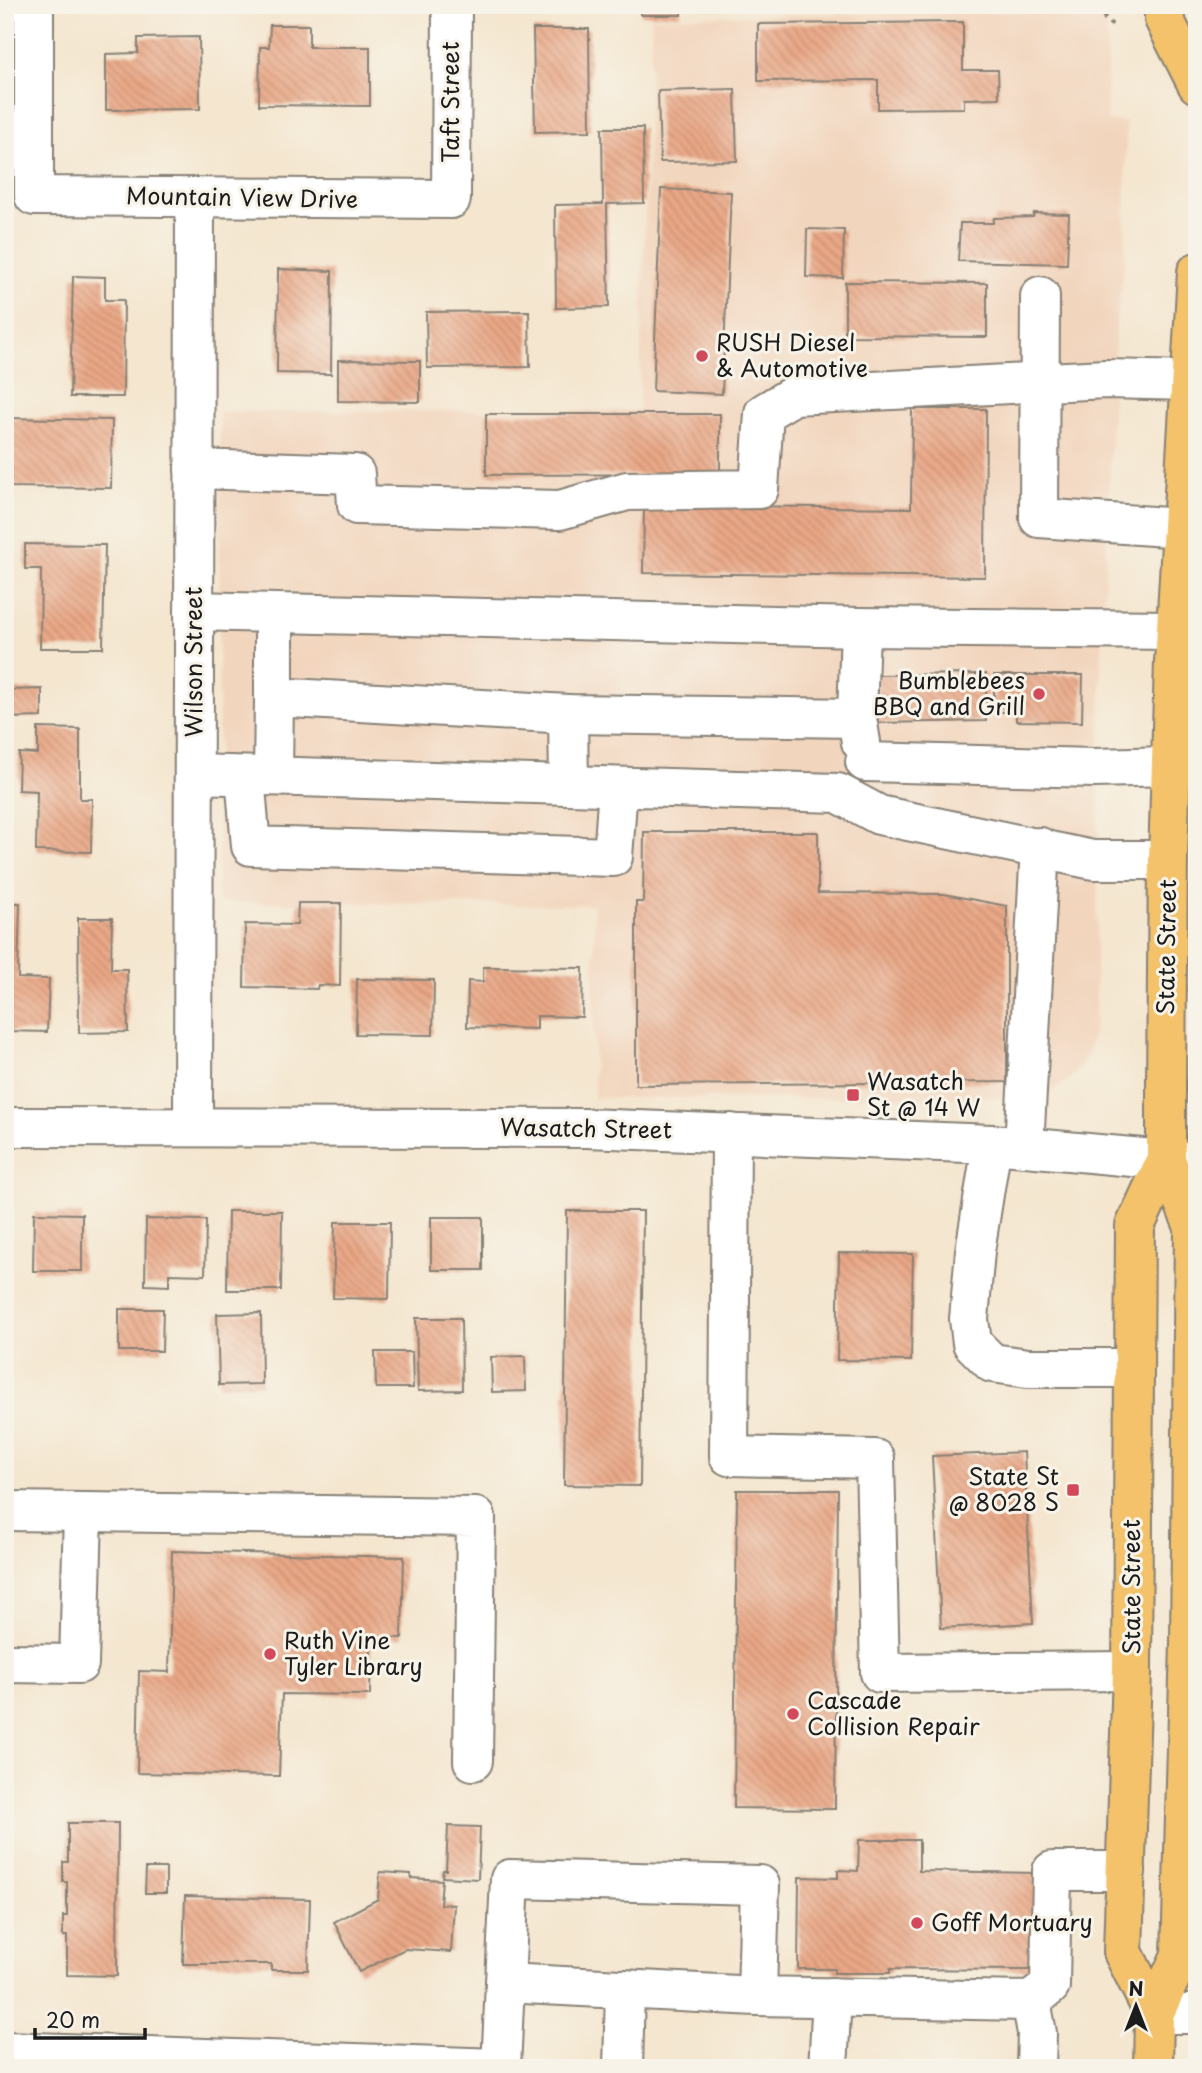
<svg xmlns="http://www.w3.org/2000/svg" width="1202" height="2073" viewBox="0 0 1202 2073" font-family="'Playpen Sans',sans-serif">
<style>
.built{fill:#f2d5bd}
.building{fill:url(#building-back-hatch)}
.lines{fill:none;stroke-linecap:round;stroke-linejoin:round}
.minor-casing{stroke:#888176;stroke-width:42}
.major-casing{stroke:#888176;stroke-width:42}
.path{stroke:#888176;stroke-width:4.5;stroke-dasharray:5 5;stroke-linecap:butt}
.minor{stroke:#fff;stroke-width:38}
.major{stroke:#f3c26a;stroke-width:38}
.poi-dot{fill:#d1495b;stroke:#f7f3e8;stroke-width:2.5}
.labels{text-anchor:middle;stroke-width:6;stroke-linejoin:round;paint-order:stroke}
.street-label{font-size:23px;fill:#1c1c1c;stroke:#f7f3e8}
.poi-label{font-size:23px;fill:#1c1c1c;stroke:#f7f3e8;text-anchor:start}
</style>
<defs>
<pattern id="building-back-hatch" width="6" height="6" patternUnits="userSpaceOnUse" patternTransform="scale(1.75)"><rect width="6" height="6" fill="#e9a786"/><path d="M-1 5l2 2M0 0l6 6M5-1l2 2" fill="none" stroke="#c78f73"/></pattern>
</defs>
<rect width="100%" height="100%" fill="#f7f3e8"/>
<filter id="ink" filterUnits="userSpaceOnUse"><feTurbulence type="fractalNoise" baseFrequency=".0143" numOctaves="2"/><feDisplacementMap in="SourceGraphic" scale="14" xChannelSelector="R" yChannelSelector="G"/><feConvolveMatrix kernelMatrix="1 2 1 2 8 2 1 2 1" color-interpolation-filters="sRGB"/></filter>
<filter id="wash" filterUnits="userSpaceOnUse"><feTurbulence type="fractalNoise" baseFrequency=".00686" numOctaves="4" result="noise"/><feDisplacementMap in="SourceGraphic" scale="28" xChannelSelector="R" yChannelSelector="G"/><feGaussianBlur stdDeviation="1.57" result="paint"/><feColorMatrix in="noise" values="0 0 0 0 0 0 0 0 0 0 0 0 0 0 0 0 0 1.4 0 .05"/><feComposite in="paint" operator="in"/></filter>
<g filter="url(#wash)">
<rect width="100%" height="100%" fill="#f4e6cf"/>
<polygon class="built" points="1107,11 1107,121 1126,122 1125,258 1116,321 1101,672 1095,1023 1088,1053 1075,1074 1058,1088 1040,1097 1032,1098 594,1098 594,905 218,902 220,412 639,410 652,17"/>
<g id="blocks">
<g class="building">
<rect x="641" y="5" width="40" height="10"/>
<polygon points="963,22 963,70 998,70 999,98 964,99 964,108 878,109 878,80 758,81 758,24"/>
<polygon points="270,25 309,25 309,47 370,47 370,106 259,105 260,47 269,47"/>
<polygon points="533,29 589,29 590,131 535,132"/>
<polygon points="199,37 200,109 106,110 106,54 138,53 138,38"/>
<polygon points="735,89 737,161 660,162 658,91"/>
<polygon points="602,128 643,128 644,203 607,204 609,307 556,308 555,205 603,204"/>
<polygon points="661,189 731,192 722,394 653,391"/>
<polygon points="1034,213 1069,214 1067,264 958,261 960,223 993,223 994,218 1033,217"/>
<polygon points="807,229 844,230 843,278 806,277"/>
<polygon points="278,269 332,271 331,374 277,373"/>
<polygon points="73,276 105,277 105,300 124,300 123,397 70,397"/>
<polygon points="845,282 987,283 987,337 845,336"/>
<polygon points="529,311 530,367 427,368 426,312"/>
<polygon points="338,360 420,361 420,402 338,401"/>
<polygon points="912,409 986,409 985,577 643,573 644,505 911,508"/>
<polygon points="486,414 720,414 720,474 486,475"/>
<polygon points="5,418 112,420 111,488 5,487"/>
<polygon points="25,544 105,545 103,648 40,648 41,569 25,569"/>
<polygon points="986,674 986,721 878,723 878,675"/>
<polygon points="994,675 1083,675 1082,722 1016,721 1016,712 994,712"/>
<polygon points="42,689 42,717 5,718 5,690"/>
<polygon points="38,728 80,729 80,799 92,799 91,852 36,851 37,791 18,790 19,753 38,754"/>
<polygon points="644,832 818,832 818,893 944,894 1007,906 1007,1082 636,1085 636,902 643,902"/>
<polygon points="5,903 20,903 18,978 49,979 47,1032 5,1031"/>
<polygon points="298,903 341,903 340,986 318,985 317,989 244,987 245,924 297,925"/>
<polygon points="78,918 112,918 111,969 127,969 128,1032 79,1033"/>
<polygon points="483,967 583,968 582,1017 537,1016 537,1029 467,1027 468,981 483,982"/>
<polygon points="357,979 434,980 433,1035 356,1034"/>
<polygon points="228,1211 282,1211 281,1290 227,1290"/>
<polygon points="567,1211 643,1211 640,1486 564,1485"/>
<polygon points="34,1213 82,1214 82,1271 33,1271"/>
<rect x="431" y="1217" width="52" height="53"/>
<polygon points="146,1219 206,1220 205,1275 169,1274 169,1286 145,1285"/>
<polygon points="335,1222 390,1222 389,1299 333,1298"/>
<polygon points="839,1253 913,1254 911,1361 837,1360"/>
<polygon points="119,1309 163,1309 162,1351 119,1351"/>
<polygon points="261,1313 262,1384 219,1385 217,1314"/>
<polygon points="416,1318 461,1318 462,1390 418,1391"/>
<polygon points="375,1352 412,1352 413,1388 376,1388"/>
<polygon points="525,1356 526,1391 492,1392 491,1357"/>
<polygon points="1024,1452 1033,1623 941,1628 932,1456"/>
<polygon points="737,1490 838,1490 835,1809 734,1808"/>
<polygon points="172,1551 404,1557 402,1638 371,1637 370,1695 282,1694 279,1776 137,1773 139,1671 169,1672"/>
<polygon points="68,1823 118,1823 117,1976 67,1975 67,1936 63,1936 63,1916 67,1916 67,1882 63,1882 63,1862 68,1862"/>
<polygon points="448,1826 480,1827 478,1879 442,1877 443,1870 446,1870"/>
<polygon points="859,1840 919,1840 919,1871 1036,1873 1035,1970 890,1969 890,1973 834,1973 834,1969 798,1969 799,1877 838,1878 838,1870 858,1871"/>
<polygon points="146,1868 166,1868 166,1893 145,1893"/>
<polygon points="380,1872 411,1874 411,1878 442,1880 440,1904 454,1905 451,1952 405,1949 359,1972 334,1922 378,1899"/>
<polygon points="185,1896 310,1899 308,1970 271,1970 271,1964 183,1964"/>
</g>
</g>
</g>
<g filter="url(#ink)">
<use href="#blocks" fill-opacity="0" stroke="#888176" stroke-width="2"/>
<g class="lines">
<g class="minor-casing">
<g id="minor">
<polyline points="34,5 34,196 451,199 452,5"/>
<polyline points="1040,296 1039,518 1181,528"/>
<polyline points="194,469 355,474 357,505 560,510 627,491 759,489 764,413 794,395 1106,379 1192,381"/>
<polyline points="194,611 860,627 1177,630"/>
<polyline points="274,613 274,697 568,714 857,718"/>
<polyline points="860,627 857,718 861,742"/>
<polyline points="568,714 569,785"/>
<polyline points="865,762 1094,768 1171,766"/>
<polyline points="194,774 838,793 879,815 1093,860 1168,860"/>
<polyline points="245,776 251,846 613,857 618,787"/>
<polyline points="273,776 274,697"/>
<polyline points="5,1127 586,1128 992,1144 1197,1163"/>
<polyline points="193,1127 195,197"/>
<polyline points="731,1133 729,1456 875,1459 880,1673 1132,1671"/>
<polyline points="992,1144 975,1251 969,1319 972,1343 992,1363 1028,1368 1134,1368"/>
<polyline points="1024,1147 1040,847"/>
<polyline points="5,1511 476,1517 473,1761"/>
<polyline points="5,1663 79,1664 83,1512"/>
<polyline points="757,1996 760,1885 510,1879 505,1983 757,1996 1031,2001 1050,1986 1052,1871 1126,1871"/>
<polyline points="1031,2001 1037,2033 1036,2068"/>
<polyline points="1154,2014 1197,2014"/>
<polyline points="5,2051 499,2068"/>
<polyline points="501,2068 505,1983"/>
<polyline points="623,2068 625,1989"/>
<polyline points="828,2068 832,1997"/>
</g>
</g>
<g class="major-casing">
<g id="major">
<polyline points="1164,5 1164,19 1197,84"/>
<polyline points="1154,2014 1123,1952 1132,1671 1135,1226 1166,1160"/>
<polyline points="1153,2068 1154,2014 1181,1955 1190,1643 1194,1227 1166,1160 1166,1083 1168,860 1174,662 1197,272"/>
</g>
</g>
<polyline class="path" points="1101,5 1105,19 1112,25"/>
<use href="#minor" class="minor"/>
<use href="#major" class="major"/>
</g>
</g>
<g class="poi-dot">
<circle cx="702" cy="356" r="7"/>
<circle cx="1039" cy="694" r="7"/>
<rect x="846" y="1088" width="14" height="14" rx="3.5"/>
<rect x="1066" y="1483" width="14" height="14" rx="3.5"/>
<circle cx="270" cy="1654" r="7"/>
<circle cx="793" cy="1714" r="7"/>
<circle cx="917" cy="1923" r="7"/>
</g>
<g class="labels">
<g class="street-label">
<text transform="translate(451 102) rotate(-90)" y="8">Taft Street</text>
<text transform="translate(242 198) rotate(1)" y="8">Mountain View Drive</text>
<text transform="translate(194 662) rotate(-90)" y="8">Wilson Street</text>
<text transform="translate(1167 947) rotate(-89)" y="8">State Street</text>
<text transform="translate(586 1129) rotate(1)" y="8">Wasatch Street</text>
<text transform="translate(1132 1587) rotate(-90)" y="8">State Street</text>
</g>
<g class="poi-label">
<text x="716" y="351">RUSH Diesel<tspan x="716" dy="26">&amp; Automotive</tspan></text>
<text x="1025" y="689" text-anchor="end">Bumblebees<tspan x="1025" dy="26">BBQ and Grill</tspan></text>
<text x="867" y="1090">Wasatch<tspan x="867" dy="26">St @ 14 W</tspan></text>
<text x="1059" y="1485" text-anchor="end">State St<tspan x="1059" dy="26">@ 8028 S</tspan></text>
<text x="284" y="1649">Ruth Vine<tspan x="284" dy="26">Tyler Library</tspan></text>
<text x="807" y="1709">Cascade<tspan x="807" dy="26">Collision Repair</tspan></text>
<text x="931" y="1931">Goff Mortuary</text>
</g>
</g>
<rect width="1202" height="2073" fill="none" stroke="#f7f3e8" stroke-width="28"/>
<g transform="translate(1136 2006)" stroke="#f7f3e8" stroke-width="5" paint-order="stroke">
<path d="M0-5L12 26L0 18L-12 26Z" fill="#1c1c1c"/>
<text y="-10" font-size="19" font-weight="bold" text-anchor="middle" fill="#1c1c1c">N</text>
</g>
<path d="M35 2028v10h110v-10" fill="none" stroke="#1c1c1c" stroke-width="3.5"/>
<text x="46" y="2028" font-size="21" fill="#1c1c1c" stroke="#f7f3e8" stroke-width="5" paint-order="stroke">20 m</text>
</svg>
